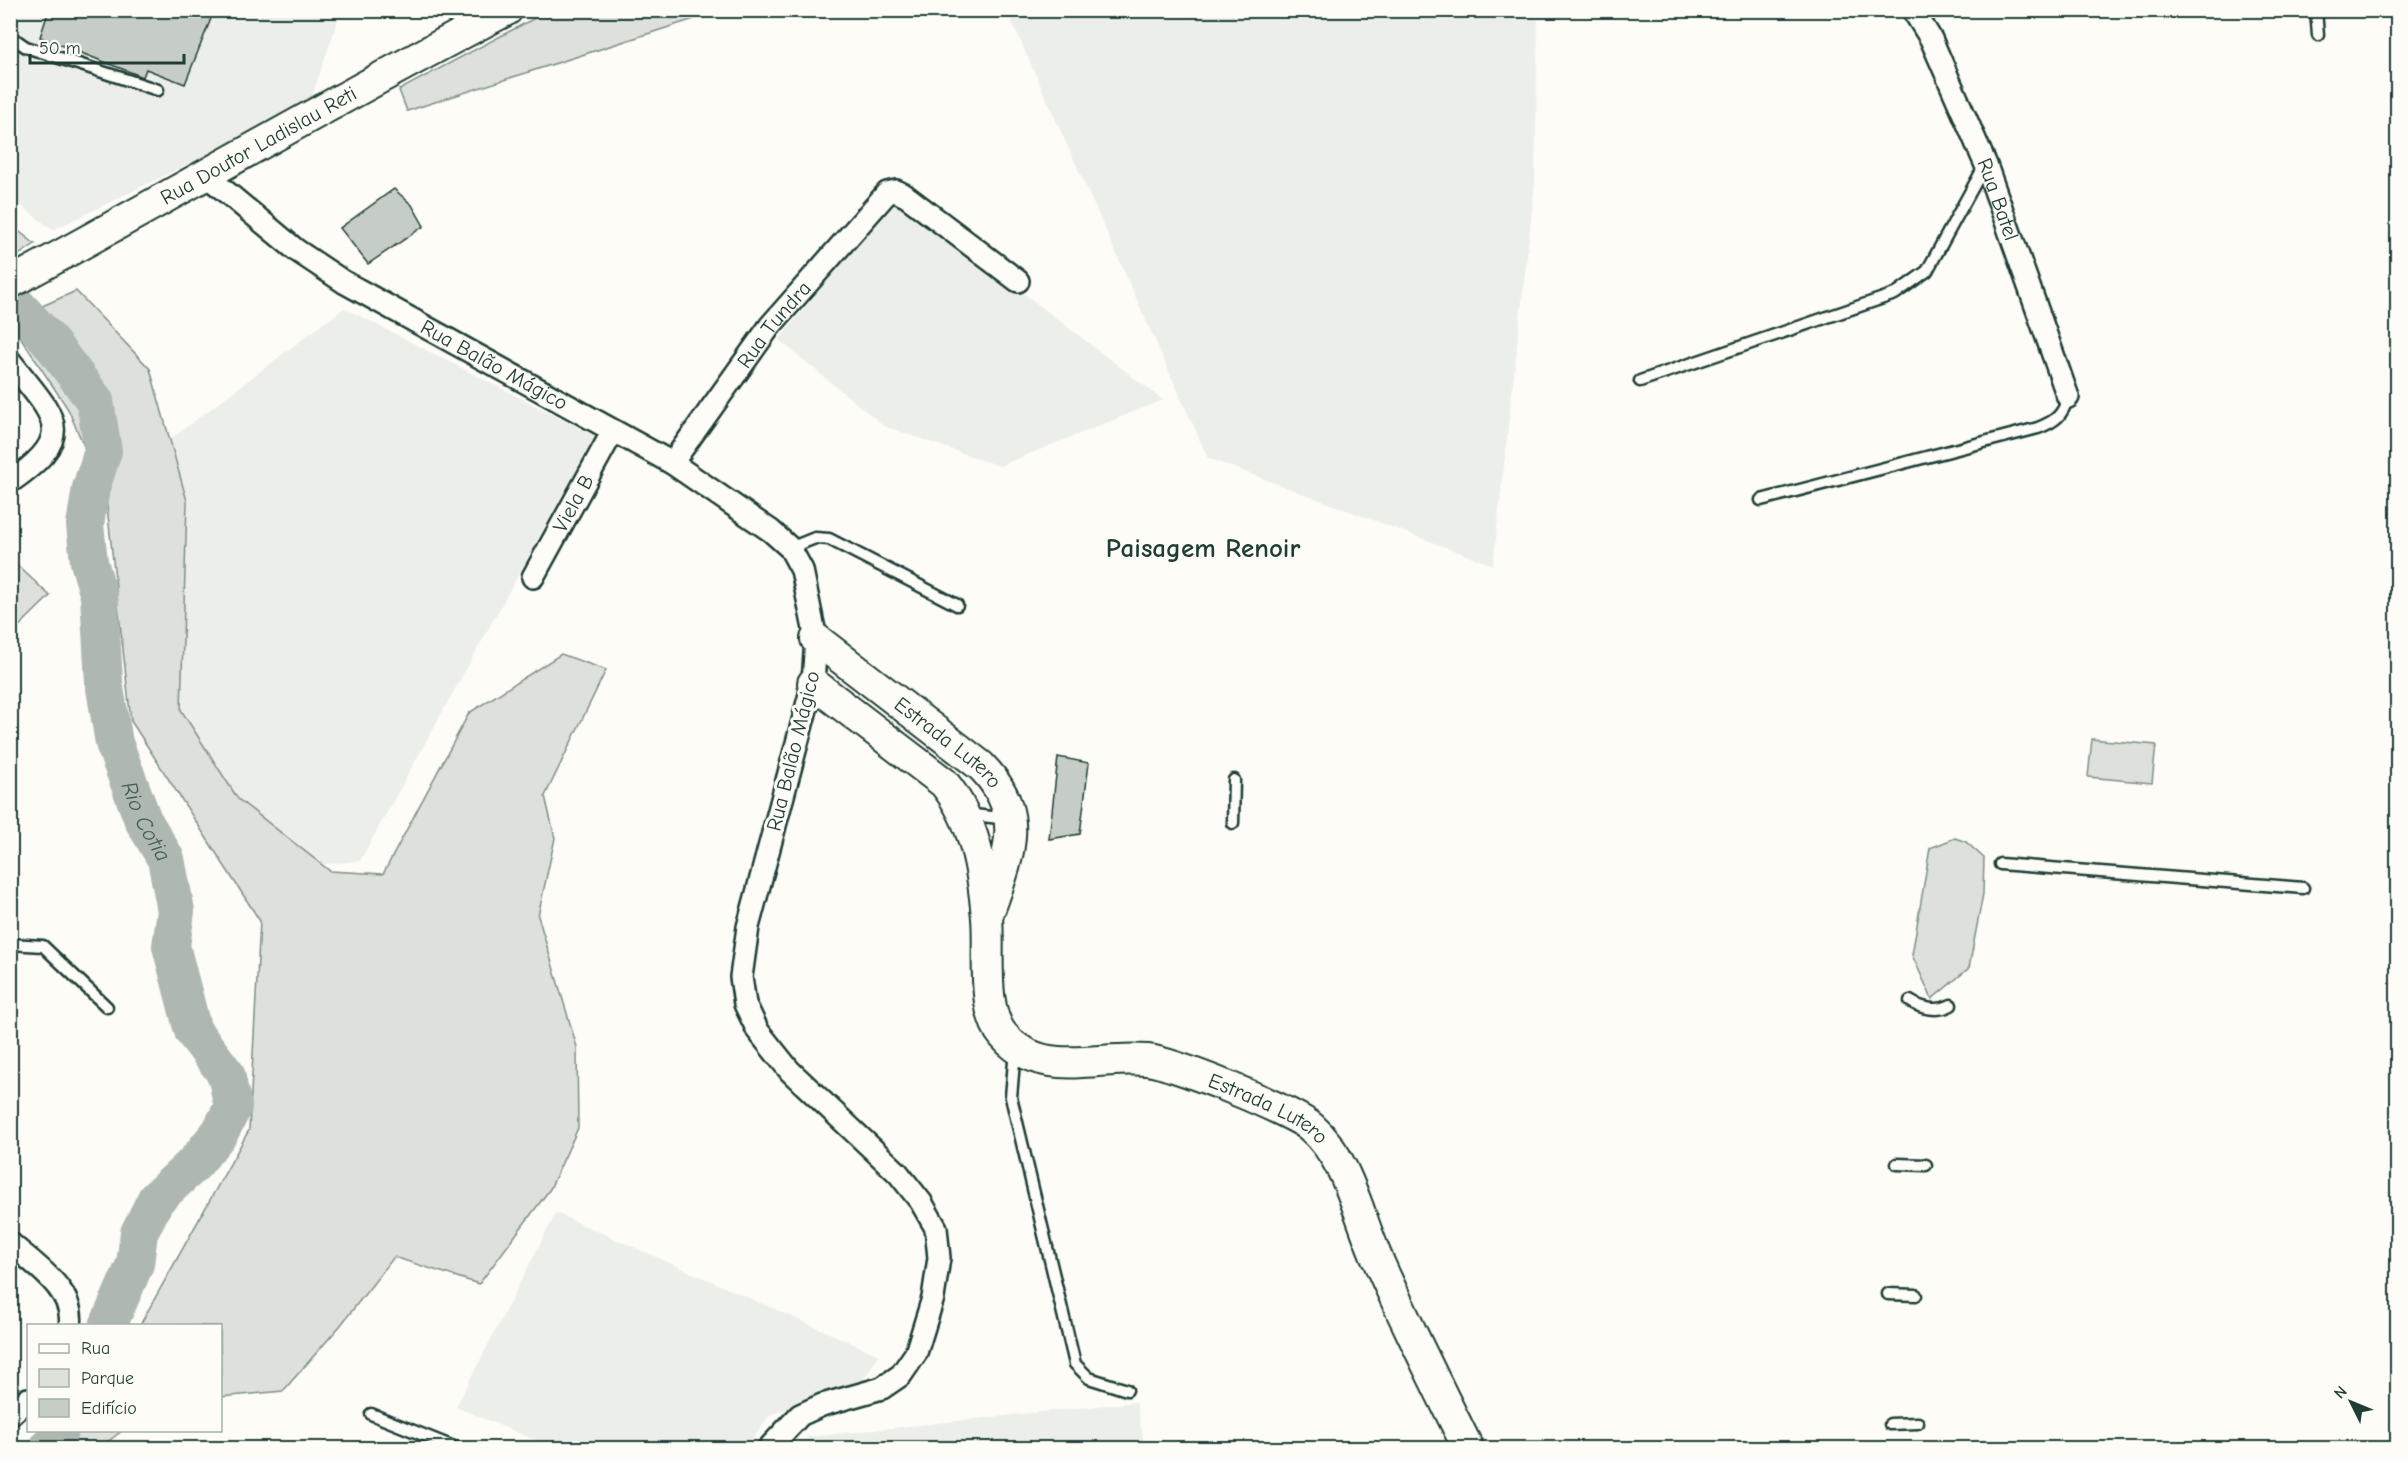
<svg xmlns="http://www.w3.org/2000/svg" width="2408" height="1459" viewBox="0 0 2408 1459" font-family="'Comic Neue',sans-serif">
<style>
.built{fill:#eceee9}
.green{fill:#dde0db;stroke:#7e8e88;stroke-width:1.5}
.lines{fill:none;stroke-linecap:round;stroke-linejoin:round}
.river{stroke:#aeb8b1;stroke-width:38}
.building{fill:#c6cdc7;stroke:#1f3d34;stroke-width:1.5}
.lane-casing{stroke:#1f3d34;stroke-width:15}
.street-casing{stroke:#1f3d34;stroke-width:26}
.secondary-casing{stroke:#1f3d34;stroke-width:34}
.lane{stroke:#fdfcf7;stroke-width:10}
.street{stroke:#fdfcf7;stroke-width:21}
.secondary{stroke:#fdfcf7;stroke-width:30}
.labels{text-anchor:middle;stroke-width:6;stroke-linejoin:round;paint-order:stroke}
.street-label{font-size:21px;fill:#1f3d34;stroke:#fdfcf7}
.water-label{font-size:22px;font-style:italic;fill:#435c53;stroke:#fdfcf7}
.district-label{font-size:27px;font-weight:bold;fill:#1f3d34;stroke:#fdfcf7}
</style>
<rect width="100%" height="100%" fill="#fdfcf7"/>
<filter id="ink" filterUnits="userSpaceOnUse"><feTurbulence type="fractalNoise" baseFrequency=".0167" numOctaves="2"/><feDisplacementMap in="SourceGraphic" scale="12" xChannelSelector="R" yChannelSelector="G"/><feConvolveMatrix kernelMatrix="1 2 1 2 8 2 1 2 1" color-interpolation-filters="sRGB"/></filter>
<g filter="url(#ink)">
<g class="built">
<polygon points="10,11 341,11 309,105 53,230 11,198"/>
<polygon points="1007,11 1538,11 1535,182 1493,565 1208,458"/>
<polygon points="903,201 1163,400 999,466 884,426 779,340 882,210"/>
<polygon points="344,308 595,436 360,861 280,868 168,726 135,466"/>
<polygon points="556,1213 879,1355 862,1382 770,1415 747,1448 555,1448 456,1407"/>
<polygon points="1136,1402 1145,1448 800,1448 808,1437"/>
</g>
<g class="green">
<polygon points="548,11 719,11 407,111 399,90"/>
<polygon points="11,225 35,244 11,260"/>
<polygon points="76,291 150,369 187,501 181,710 238,799 330,871 383,874 469,713 561,654 606,670 545,796 555,838 538,916 577,1047 578,1128 550,1189 479,1284 394,1257 340,1326 283,1391 221,1397 220,1326 140,1325 249,1130 260,921 131,721 106,498 68,409 11,323 11,320"/>
<polygon points="10,558 50,596 11,634 10,634"/>
<polygon points="2092,739 2156,745 2152,783 2088,777"/>
<polygon points="1955,838 1966,842 1984,858 1983,894 1969,968 1932,999 1912,955 1930,848"/>
<polygon points="74,1431 74,1430 122,1431 99,1448 63,1448"/>
</g>
<g class="lines">
<g class="river">
<path id="s1" d="M10,298L48,339L95,401L103,451L91,488L85,525L89,562L99,596L104,682L114,743L143,820L166,859L176,911L171,946L193,1031L226,1074L233,1107L220,1132L195,1163L156,1199L139,1233L135,1264L108,1326"/>
<polyline points="48,1448 60,1430"/>
</g>
</g>
<g class="building">
<polygon points="49,10 197,10 212,16 185,84 146,69 143,77 40,37"/>
<polygon points="394,189 412,205 424,226 368,264 340,228"/>
<polygon points="1058,757 1089,763 1080,834 1049,839"/>
</g>
<g class="lines">
<g class="lane-casing">
<g id="lane">
<polyline points="2316,10 2318,35"/>
<polyline points="10,36 26,47 158,90"/>
<polyline points="1640,381 1895,294 1927,271 1985,165"/>
<path d="M1761,500L2038,428C2056,421 2063,415 2068,397"/>
<polyline points="790,548 815,538 829,539 957,605"/>
<polyline points="966,814 1007,819"/>
<polyline points="1233,823 1234,780"/>
<polyline points="2000,864 2303,888"/>
<polyline points="10,944 43,946 107,1007"/>
<path d="M1910,1001C1922,1009 1938,1012 1951,1005"/>
<polyline points="1015,1050 1011,1097 1075,1364 1089,1378 1127,1390"/>
<polyline points="1897,1164 1926,1165"/>
<polyline points="1888,1294 1916,1295"/>
<polyline points="371,1414 456,1448"/>
<polyline points="1890,1424 1918,1423"/>
</g>
</g>
<g class="street-casing">
<g id="street">
<path id="s2" d="M1913,10L1931,39L1986,165L2068,397"/>
<path id="s3" d="M207,176L296,250L344,282L672,463L771,531L790,548L802,570L816,639L813,683L748,927L741,977L745,1004L758,1031L790,1071L898,1173L921,1202L936,1228L939,1258L933,1298L916,1353L901,1375L882,1388L822,1405L800,1415L769,1448"/>
<path d="M10,361C53,416 81,434 10,482"/>
<path id="s4" d="M672,463L770,326L887,193L896,191L906,196L1018,281"/>
<path id="s5" d="M533,577L613,431"/>
<path d="M10,1243C33,1264 76,1290 70,1326"/>
<polyline points="10,1415 28,1399"/>
</g>
</g>
<g class="secondary-casing">
<g id="secondary">
<path id="s6" d="M10,283C177,193 339,97 507,10"/>
<path id="s7" d="M816,639L981,766C1029,814 1008,858 988,914"/>
<path id="s8" d="M813,683L944,783C975,821 983,870 987,918C990,950 981,1009 1003,1035C1041,1080 1097,1055 1147,1060C1172,1062 1293,1111 1311,1127C1348,1159 1358,1215 1377,1258C1405,1322 1437,1385 1468,1448"/>
</g>
</g>
<use href="#lane" class="lane"/>
<use href="#street" class="street"/>
<use href="#secondary" class="secondary"/>
</g>
</g>
<g class="labels">
<g class="street-label">
<text dy="7" stroke="none"><textPath href="#s6" startOffset="284">Rua Doutor Ladislau Reti</textPath></text>
<text dy="7" stroke="none"><textPath href="#s2" startOffset="208">Rua Batel</textPath></text>
<text dy="7" stroke="none"><textPath href="#s4" startOffset="172">Rua Tundra</textPath></text>
<text dy="7" stroke="none"><textPath href="#s3" startOffset="345">Rua Balão Mágico</textPath></text>
<text dy="7" stroke="none"><textPath href="#s5" startOffset="84">Viela B</textPath></text>
<text dy="7" stroke="none"><textPath href="#s7" startOffset="168">Estrada Lutero</textPath></text>
<text transform="translate(793 751) rotate(-76)" y="7">Rua Balão Mágico</text>
<text dy="7" stroke="none"><textPath href="#s8" startOffset="712">Estrada Lutero</textPath></text>
</g>
<g class="water-label">
<text dy="8" stroke="none"><textPath href="#s1" startOffset="566">Rio Cotia</textPath></text>
</g>
<g class="district-label">
<text x="1203" y="557">Paisagem Renoir</text>
</g>
</g>
<rect width="2408" height="1459" fill="none" stroke="#fdfcf7" stroke-width="36"/>
<rect x="18" y="18" width="2372" height="1423" fill="none" stroke="#1f3d34" stroke-width="2" filter="url(#ink)"/>
<rect x="27" y="1324" width="195" height="108" fill="#fdfcf7" stroke="#a4b0a9" stroke-width="1.5"/>
<rect x="39" y="1344" width="30" height="9" fill="#fdfcf7" stroke="#a4b0a9" stroke-width="1.5"/>
<text x="81" y="1354" font-size="18" fill="#1f3d34">Rua</text>
<rect x="39" y="1369" width="30" height="18" fill="#dde0db" stroke="#a4b0a9" stroke-width="1.5"/>
<text x="81" y="1384" font-size="18" fill="#1f3d34">Parque</text>
<rect x="39" y="1399" width="30" height="18" fill="#c6cdc7" stroke="#a4b0a9" stroke-width="1.5"/>
<text x="81" y="1414" font-size="18" fill="#1f3d34">Edifício</text>
<g transform="translate(2351 1402) rotate(313)" stroke="#fdfcf7" stroke-width="4.5" paint-order="stroke">
<path d="M0-4.5L10 22L0 15L-10 22Z" fill="#1f3d34"/>
<text y="-9" font-size="16" font-weight="bold" text-anchor="middle" fill="#1f3d34">N</text>
</g>
<path d="M30 54v9h154v-9" fill="none" stroke="#1f3d34" stroke-width="3"/>
<text x="39" y="54" font-size="18" fill="#1f3d34" stroke="#fdfcf7" stroke-width="4.5" paint-order="stroke">50 m</text>
</svg>
